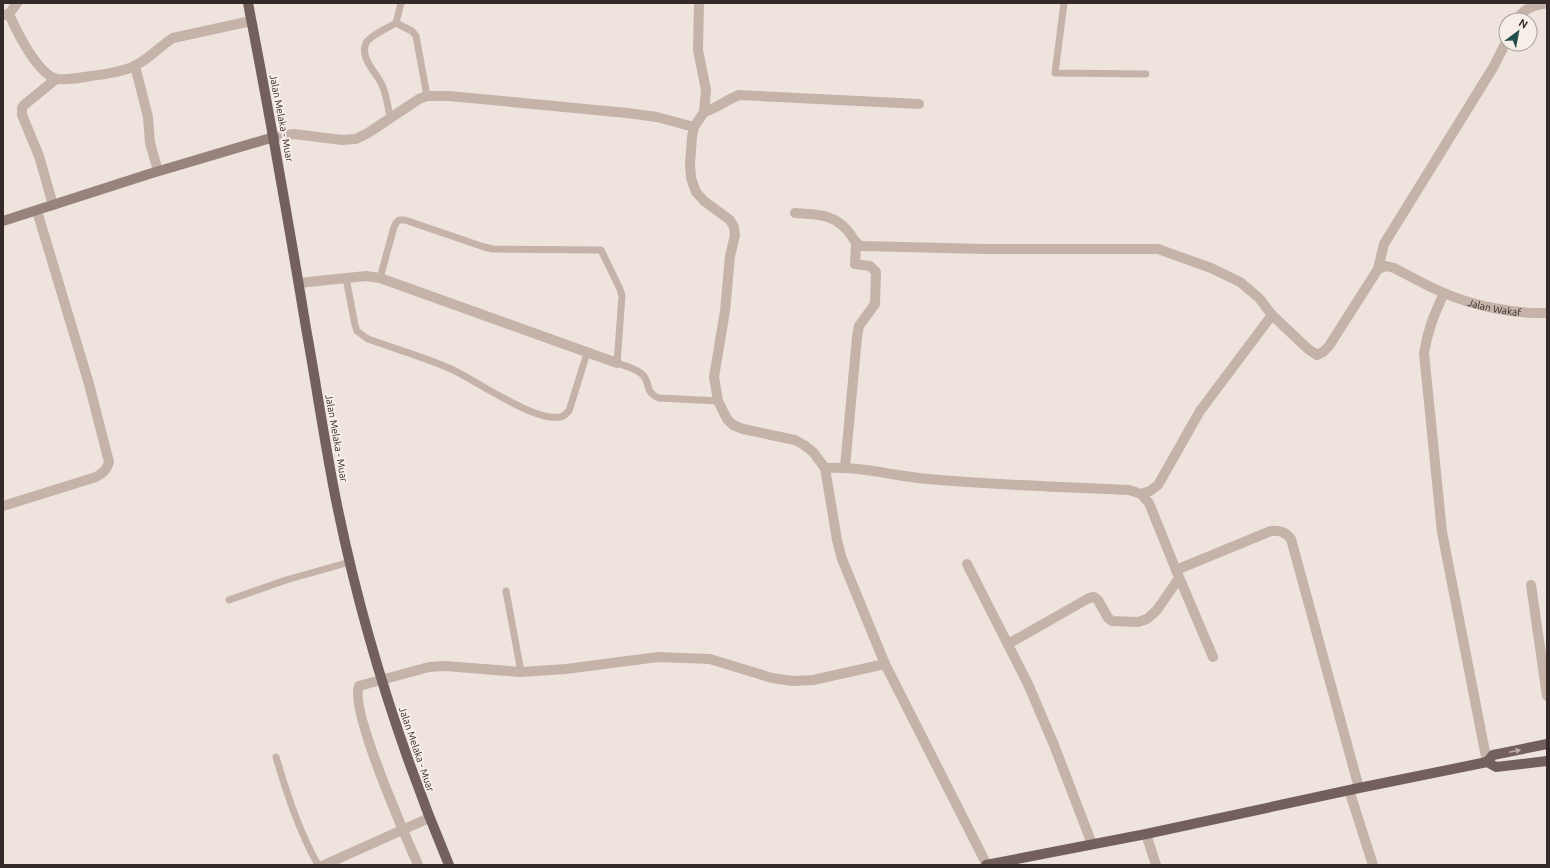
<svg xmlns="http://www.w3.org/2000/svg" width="1550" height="868" viewBox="0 0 1550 868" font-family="Ubuntu,sans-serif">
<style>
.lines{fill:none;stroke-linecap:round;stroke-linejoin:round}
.lane{stroke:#c5b3aa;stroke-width:7}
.street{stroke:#c5b3aa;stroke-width:10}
.secondary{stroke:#98827c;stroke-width:10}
.primary{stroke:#73605c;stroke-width:10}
.oneway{fill:#bcaea9}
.labels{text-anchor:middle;stroke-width:4;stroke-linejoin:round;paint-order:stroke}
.street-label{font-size:10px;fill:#332a29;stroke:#f7eee8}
</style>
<rect width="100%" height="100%" fill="#eee4dd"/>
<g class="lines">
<g class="lane">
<polyline points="401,3 396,23 412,31 416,36 427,96"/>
<polyline points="1064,3 1055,73 1146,74"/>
<path d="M390,118C388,106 387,96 382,85C377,73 359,58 366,43C369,36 389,27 396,23"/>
<path d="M346,278L355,325L357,331L368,339C396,349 424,357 451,369C473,378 543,429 565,415C566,414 567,412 569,411L587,353"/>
<path d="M380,278L394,227L396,223L399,220H405L484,247L493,249L601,250L620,289L622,296L617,363C625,366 637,369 643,375C651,384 644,392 659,398L718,401"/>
<polyline points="506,591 521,672"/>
<polyline points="229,600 286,580 350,562"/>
<path d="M276,757C287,794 299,831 318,865"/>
</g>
<g class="street">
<polyline points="699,3 698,50 706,90 704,112 694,127 692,137 690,164 691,178 696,192 704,201 730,220 734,227 735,235 730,256 725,311 714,377 718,401 727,419 733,425 743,429 795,440 804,445 813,452 825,468 837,540 842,559 885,664 987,865"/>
<polyline points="9,14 17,3"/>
<path d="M3,15L9,14C16,30 38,76 58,79C69,80 80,78 91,76C105,74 124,72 136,65C150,58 160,46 173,38L251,21"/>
<path d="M1517,20C1523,8 1535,5 1547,3"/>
<polyline points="135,66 148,117 150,143 158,171"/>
<path d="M704,112C717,108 726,100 739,95L919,104"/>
<polyline points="274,137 294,134 342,140 356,139 368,133 419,99 427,96 449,96 627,113 657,117 694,127"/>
<polyline points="53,205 39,156 22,115 22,108 24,105 56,79"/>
<path id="s1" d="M795,213C816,215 832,213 847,230C853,236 853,242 861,246L986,249H1158L1211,268L1240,282L1259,298L1272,315L1308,349L1317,355L1323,352L1329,346L1378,269L1386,266L1394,268C1410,276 1427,286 1444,293C1474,306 1514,314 1547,313"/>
<polyline points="1378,269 1384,244 1494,66 1506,42"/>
<polyline points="299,283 366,276 380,278 617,363"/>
<path d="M1444,293C1434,315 1428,329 1424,353L1442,532L1487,762"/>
<polyline points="845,467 857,337 859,326 875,304 876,272 870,266 855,264 856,244"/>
<path d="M825,468C861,466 893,476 928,479C995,485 1062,487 1129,490L1141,494L1150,491L1158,485L1200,411L1272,315"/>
<polyline points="1141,494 1149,503 1176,570 1213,657"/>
<path d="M3,506L96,477C103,473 107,470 109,462L89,384L37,211"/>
<polyline points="967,564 1028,684 1054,745 1092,844"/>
<path d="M1176,570L1271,531C1280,530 1285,532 1291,539L1359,788"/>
<polyline points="1531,585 1547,696"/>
<polyline points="1008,644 1089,598 1094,597 1098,600 1108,618 1112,621 1138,622 1147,619 1157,610 1179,578"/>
<polyline points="1349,790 1373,865"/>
<polyline points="1146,834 1156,865"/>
<polyline points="324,865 429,818"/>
<path d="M418,865C406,837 349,709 359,686L429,667L445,666L521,672L566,669L658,657L710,659L772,678L793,681L813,680L885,664"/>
</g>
<polyline class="secondary" points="3,221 149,174 274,137"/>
<g class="primary">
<path d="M248,3C269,111 288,219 306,328C316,383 324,439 335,495C360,621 399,746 449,865"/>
<polyline points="1487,762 1493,755 1547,744"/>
<polyline points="986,865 1146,834 1359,788 1487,762 1496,767 1547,761"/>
</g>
</g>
<defs><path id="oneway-solid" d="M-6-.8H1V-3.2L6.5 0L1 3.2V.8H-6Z"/></defs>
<use class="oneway" href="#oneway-solid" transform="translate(1515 751) rotate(-12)"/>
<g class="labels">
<g class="street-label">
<text transform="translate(282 118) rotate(79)" y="4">Jalan Melaka - Muar</text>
<text dy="4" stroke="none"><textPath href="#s1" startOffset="802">Jalan Wakaf</textPath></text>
<text transform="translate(337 438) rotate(80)" y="4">Jalan Melaka - Muar</text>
<text transform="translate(417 749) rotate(71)" y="4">Jalan Melaka - Muar</text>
</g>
</g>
<rect width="1550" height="868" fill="none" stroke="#332a29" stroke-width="8"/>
<g transform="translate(1518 32) rotate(32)"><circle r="19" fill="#f7eee8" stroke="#a9a09c"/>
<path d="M0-3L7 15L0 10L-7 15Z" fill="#244f4c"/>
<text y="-6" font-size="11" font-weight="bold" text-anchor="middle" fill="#332a29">N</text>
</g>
</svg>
